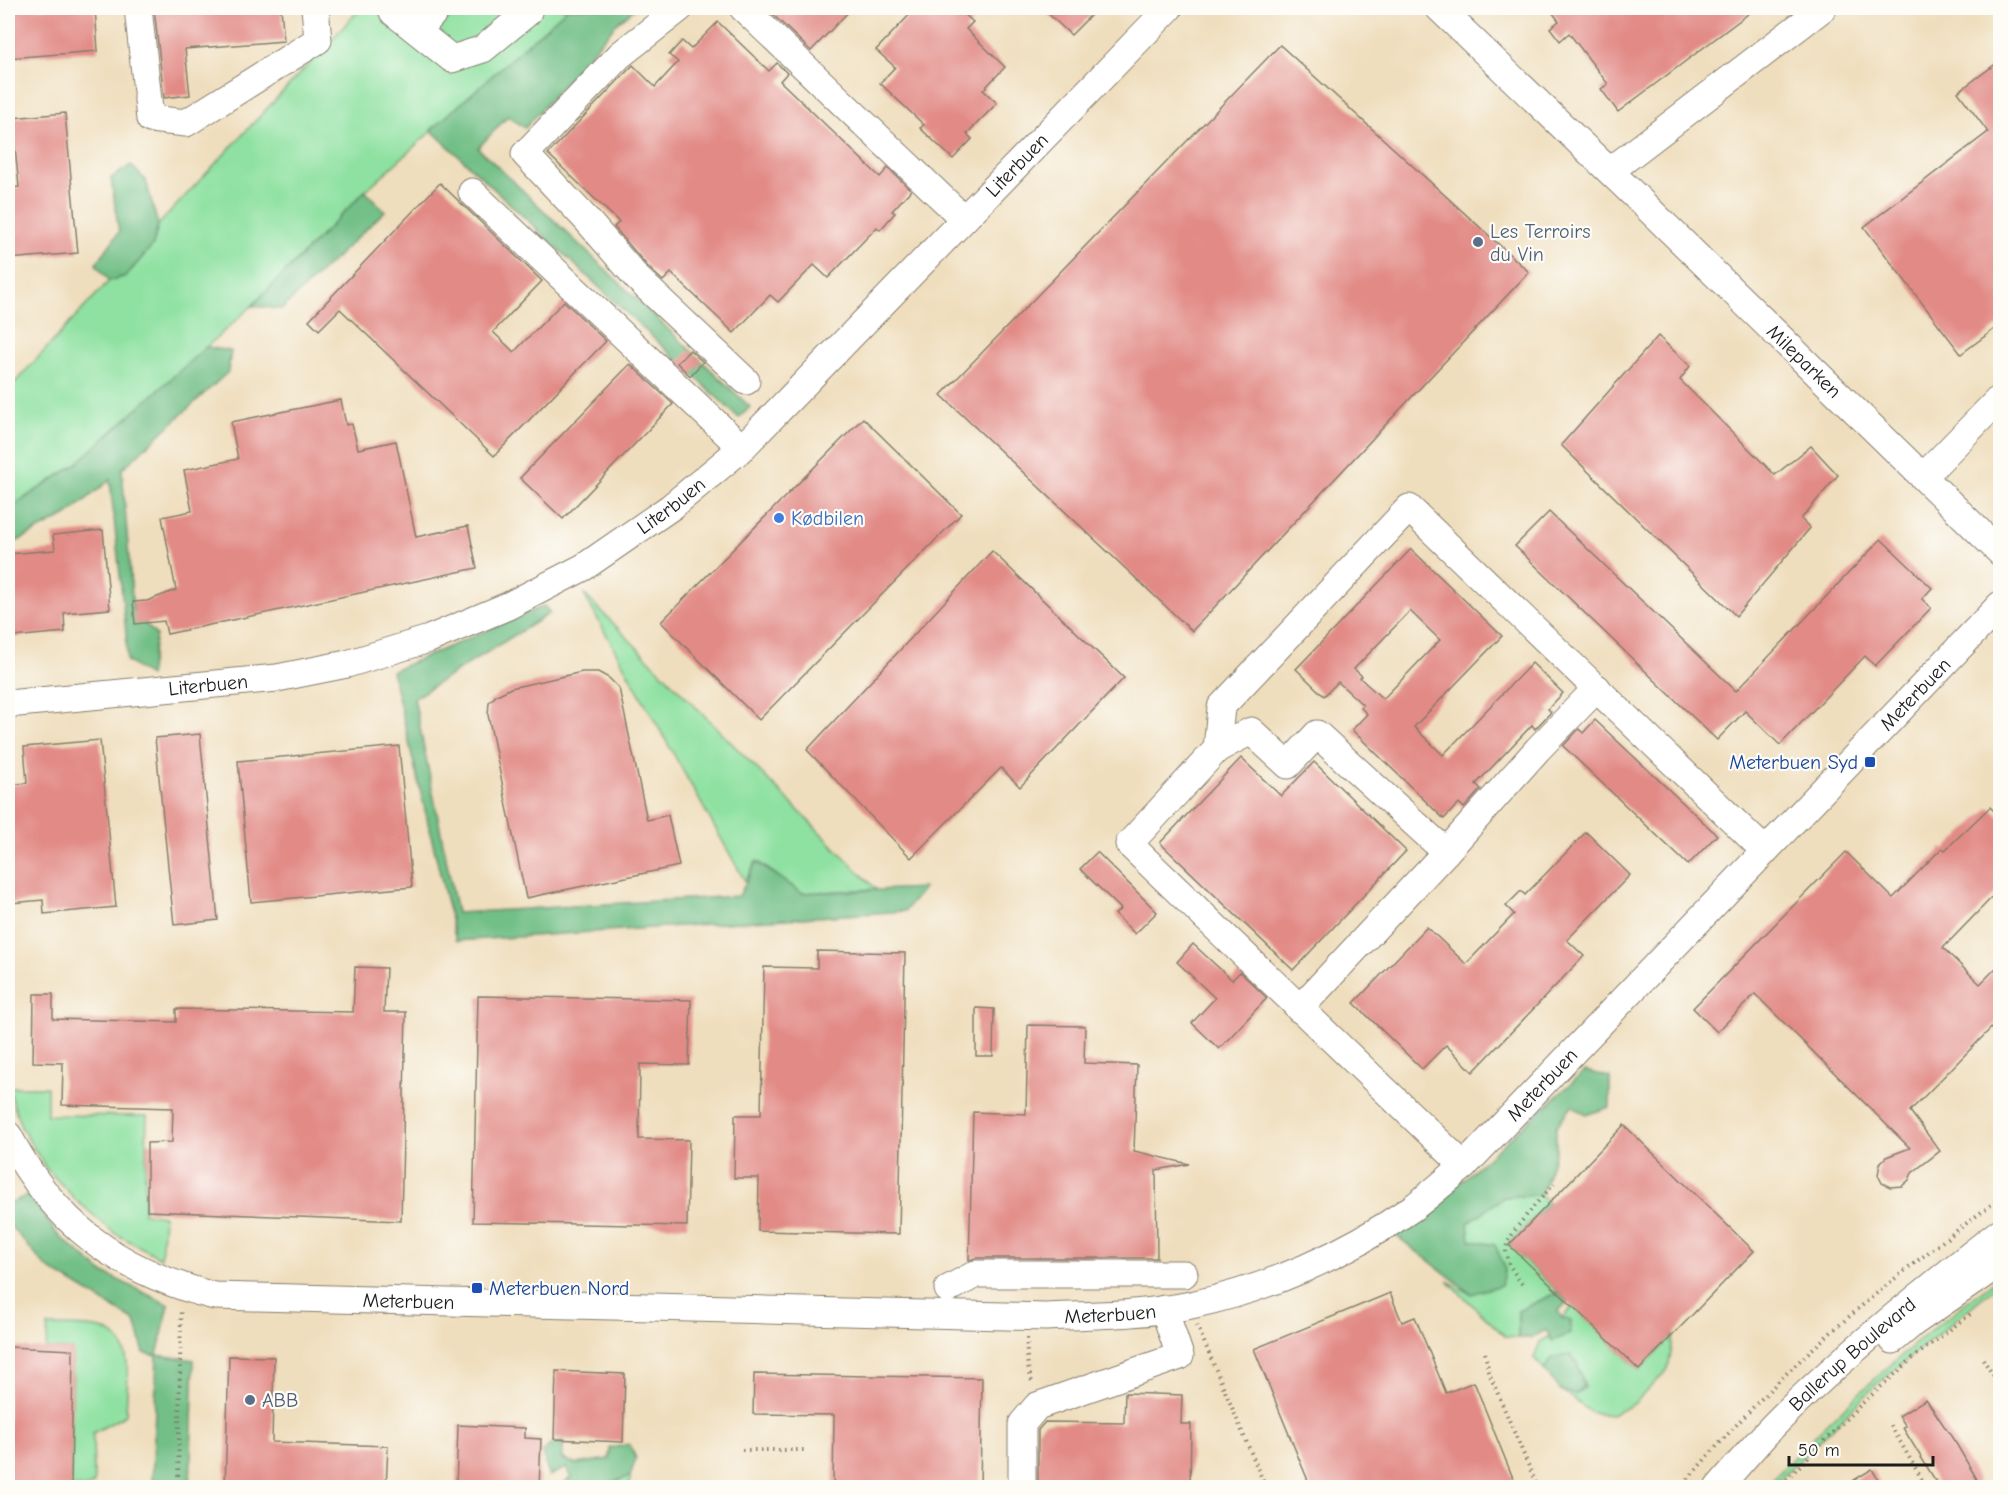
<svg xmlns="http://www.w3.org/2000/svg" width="2008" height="1495" viewBox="0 0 2008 1495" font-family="'Comic Neue',sans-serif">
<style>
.green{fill:#8ee1a1;stroke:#557e5e;stroke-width:1.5}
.forest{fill:#72bf87;stroke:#476e52;stroke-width:1.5}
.building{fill:#e28a86;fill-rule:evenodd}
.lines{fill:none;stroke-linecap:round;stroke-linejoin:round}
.minor-casing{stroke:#867d6c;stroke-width:29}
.path{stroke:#867d6c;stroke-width:4;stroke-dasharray:1.5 4.5;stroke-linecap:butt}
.minor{stroke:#fff;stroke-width:27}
.service-dot{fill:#5c6f8a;stroke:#fdfcf7;stroke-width:2}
.shop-dot{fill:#3f7fe0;stroke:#fdfcf7;stroke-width:2}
.transit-dot{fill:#1a4fb4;stroke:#fdfcf7;stroke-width:2}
.labels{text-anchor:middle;stroke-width:4.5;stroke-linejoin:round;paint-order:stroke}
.street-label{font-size:20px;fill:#1c1c1c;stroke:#fdfcf7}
.service-label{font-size:20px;fill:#4e5e75;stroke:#fdfcf7;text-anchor:start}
.shop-label{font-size:20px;fill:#366cbe;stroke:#fdfcf7;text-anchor:start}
.transit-label{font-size:20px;fill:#164399;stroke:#fdfcf7;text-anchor:end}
</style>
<rect width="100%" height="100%" fill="#fdfcf7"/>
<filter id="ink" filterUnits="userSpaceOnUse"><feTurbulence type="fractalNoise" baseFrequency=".0167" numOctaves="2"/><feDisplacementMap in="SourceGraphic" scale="12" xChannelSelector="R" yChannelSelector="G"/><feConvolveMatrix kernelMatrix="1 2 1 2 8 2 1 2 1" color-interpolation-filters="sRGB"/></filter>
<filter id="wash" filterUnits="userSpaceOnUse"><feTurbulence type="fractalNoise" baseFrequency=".008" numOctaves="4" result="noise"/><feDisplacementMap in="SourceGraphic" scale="24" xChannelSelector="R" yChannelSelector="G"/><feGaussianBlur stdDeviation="1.35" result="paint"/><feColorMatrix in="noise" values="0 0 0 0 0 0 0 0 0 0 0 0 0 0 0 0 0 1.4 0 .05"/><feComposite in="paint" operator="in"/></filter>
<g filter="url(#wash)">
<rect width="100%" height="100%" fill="#efdebd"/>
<g class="green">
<polygon points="361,8 568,8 365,191 252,306 75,465 8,509 8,390 109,281 126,276 153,245 158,225"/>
<polygon points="583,593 876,889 802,893 757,861 745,881"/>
<polygon points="8,1087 47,1087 47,1115 147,1116 144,1213 164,1216 161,1258 114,1233 77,1201 45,1167 21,1127"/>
<polygon points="1541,1195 1548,1203 1509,1245 1558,1292 1518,1311 1518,1338 1506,1337 1447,1281 1472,1294 1468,1223 1504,1197"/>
<path d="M2000,1277V1283L1876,1385L1772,1487L1765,1488C1836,1410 1916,1339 2000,1277Z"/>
<polygon points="1573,1306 1639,1370 1674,1335 1668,1369 1635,1403 1612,1415 1592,1413 1561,1390 1575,1395 1585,1388 1577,1363 1545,1371 1534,1358 1540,1342 1550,1336 1553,1341 1562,1318"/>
<path d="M48,1326C63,1327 90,1325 104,1330C137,1341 126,1388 126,1415L93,1433L94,1484L88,1487H71L73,1350L46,1349Z"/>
<polygon points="630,1476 630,1487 598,1487"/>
</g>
<g class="forest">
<polygon points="568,8 636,8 618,22 525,128 508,116 478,148 750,407 739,418 431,130"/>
<polygon points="131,165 146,181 158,225 153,245 126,276 109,281 96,264 119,232 111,178"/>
<polygon points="365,191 385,211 282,309 252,306"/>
<polygon points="206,347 231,351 228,372 122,469 133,610 156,635 149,676 127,661 126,633 110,480 67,515 8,546 8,509 75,465"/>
<polygon points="544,606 550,613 414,698 457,913 739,896 756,862 802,893 924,888 905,911 456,941 392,671"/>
<polygon points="1585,1071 1610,1077 1610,1107 1586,1115 1572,1105 1556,1127 1556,1151 1541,1195 1504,1197 1468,1223 1470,1240 1495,1245 1505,1268 1501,1285 1472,1294 1393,1233 1422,1216"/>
<polygon points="28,1195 57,1234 102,1272 169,1305 157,1355 194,1360 190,1487 152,1487 157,1356 144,1353 135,1321 46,1267 8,1223 8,1204"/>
<polygon points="1558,1292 1568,1302 1558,1311 1562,1318 1571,1321 1570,1334 1552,1341 1546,1330 1531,1338 1518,1338 1518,1311"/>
<polygon points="1571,1355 1577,1363 1584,1386 1575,1395 1561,1390 1544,1370 1553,1357"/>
<polygon points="563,1442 563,1459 576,1464 609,1459 610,1448 629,1444 636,1458 630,1476 598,1487 557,1487 572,1477 566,1468 549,1476 542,1452 552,1444"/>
</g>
<g id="blocks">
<g class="building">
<polygon points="8,8 95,8 98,51 8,58"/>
<polygon points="154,8 281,8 284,41 185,49 190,95 164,98"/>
<polygon points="766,8 852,8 811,51"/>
<polygon points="916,8 958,8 973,22 966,29 1005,67 983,90 997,103 967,134 972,139 953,159 920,128 924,125 880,83 895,67 876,50"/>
<polygon points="1042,8 1098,8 1071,35"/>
<polygon points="1549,8 1756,8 1618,112 1601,89 1608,84 1569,33 1560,41 1550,28 1559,21"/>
<polygon points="718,22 769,71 777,63 787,73 780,81 880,177 888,168 911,190 892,211 895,213 880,230 877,227 828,278 814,265 778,302 770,295 734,333 671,273 663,281 649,268 614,227 619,222 548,154 633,65 655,87 678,62 669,55 682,41 691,49"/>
<polygon points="1280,45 1529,272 1192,631 941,395"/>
<polygon points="2001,60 2001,324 1961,354 1864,227 1988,132 1958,92"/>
<polygon points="65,113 78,253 8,259 8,188 19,187 12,118"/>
<polygon points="440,183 542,281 493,332 514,352 564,301 606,341 494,456 340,309 319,330 309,320"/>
<polygon points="1658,336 1690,366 1680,380 1775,475 1811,446 1838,475 1801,519 1810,528 1736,616 1561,445"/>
<polygon points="690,350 703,362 690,376 677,363"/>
<polygon points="630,364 673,404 563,519 520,478"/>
<polygon points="341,400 346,425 352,424 358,449 396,441 416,537 468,526 477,568 167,634 164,621 135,624 133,602 147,601 176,590 162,517 192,511 184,470 238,459 231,422"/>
<polygon points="863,418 961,514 759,720 661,622"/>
<polygon points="1549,512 1736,691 1881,539 1932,588 1922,599 1931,608 1875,666 1865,656 1780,745 1745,711 1717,740 1515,546"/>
<polygon points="103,530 110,609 64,613 65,632 13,637 13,631 8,632 8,554 55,550 53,535"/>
<path d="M1411,549L1502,636L1414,727L1443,755L1532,663L1563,693L1548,709L1551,712L1535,729L1532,725L1476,784L1481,789L1464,808L1459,803L1444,819L1352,730L1367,714L1361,708L1363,705L1338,682L1324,696L1296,669ZM1410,611L1440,640L1383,699L1360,678L1362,676L1354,669Z"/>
<polygon points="992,551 1124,678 1020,787 1001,768 911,858 807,750"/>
<polygon points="582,672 598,672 609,678 619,688 647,820 668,815 679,866 526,898 488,715 489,702 497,695 511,688"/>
<polygon points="1595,720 1717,835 1688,865 1563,746 1579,729 1583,733"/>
<polygon points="200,734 218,920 174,925 155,738"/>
<polygon points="100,740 116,907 44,914 43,900 11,903 8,868 8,785 27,783 24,747"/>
<polygon points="399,746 412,887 251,902 238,761"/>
<polygon points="1241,758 1281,796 1314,762 1406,851 1293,970 1160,843"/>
<polygon points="1990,807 2001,818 2001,888 1943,948 1980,984 2001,963 2001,1018 1910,1111 1940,1151 1912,1173 1909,1180 1902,1186 1890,1187 1882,1183 1878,1175 1880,1163 1886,1157 1910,1148 1755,994 1717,1032 1693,1008 1846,852 1893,898 1942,848 1945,850"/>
<polygon points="1586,832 1630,875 1567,940 1584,956 1473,1072 1446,1045 1422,1069 1354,1003 1427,927 1466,964 1514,914 1506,906 1521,891 1525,895"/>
<polygon points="1097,852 1157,912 1135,934 1115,914 1121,909 1080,869"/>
<polygon points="1193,944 1232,980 1240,972 1267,998 1219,1049 1192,1023 1215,998 1177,962"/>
<polygon points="817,951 905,953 899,1234 758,1231 759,1178 734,1178 735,1115 761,1115 764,967 817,968"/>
<polygon points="355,967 386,968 384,1012 406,1012 401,1221 147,1211 147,1143 172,1142 173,1108 62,1105 63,1063 33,1062 34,994 53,994 53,1019 176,1022 176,1009 353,1012"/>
<polygon points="478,996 691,1000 689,1065 640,1064 639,1139 689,1140 687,1226 473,1222"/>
<polygon points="976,1008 994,1009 993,1056 976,1056"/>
<polygon points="1028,1025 1085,1026 1084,1063 1137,1065 1134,1151 1189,1164 1156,1170 1157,1258 976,1258 969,1260 973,1112 1026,1114"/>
<polygon points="1624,1125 1754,1251 1639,1370 1509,1245"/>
<polygon points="1390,1293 1402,1322 1415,1317 1446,1393 1474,1382 1517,1488 1311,1488 1254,1349"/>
<polygon points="8,1347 73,1350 71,1488 8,1488"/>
<polygon points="229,1356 274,1357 272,1442 388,1446 386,1488 225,1488"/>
<polygon points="556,1371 625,1374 623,1442 554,1439"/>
<polygon points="754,1374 982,1378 980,1488 833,1488 834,1415 753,1414"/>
<polygon points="1125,1393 1182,1395 1181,1424 1191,1424 1190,1488 1038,1488 1038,1430 1045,1422 1124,1423"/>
<polygon points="1926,1399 1957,1445 1978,1481 1977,1482 1980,1488 1940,1488 1903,1428 1906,1426 1899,1416"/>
<polygon points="458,1425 525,1428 525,1438 541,1439 539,1488 456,1488"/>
<polygon points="1872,1469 1883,1488 1841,1488"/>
</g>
</g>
</g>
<g filter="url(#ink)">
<use href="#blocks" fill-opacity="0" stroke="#867d6c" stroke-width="1.5"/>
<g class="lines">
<g class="minor-casing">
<g id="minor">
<polyline points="138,8 150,119 186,123 318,40 315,8"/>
<polyline points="392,8 393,12 452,59 483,49 528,12 529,8"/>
<polyline points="680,8 620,55 525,154 586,219 638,279 746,381"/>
<polyline points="743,8 964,219"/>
<path id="s1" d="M1439,8L1625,186L2000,552"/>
<polyline points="418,31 438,8"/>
<polyline points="1610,171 1823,8"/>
<polyline points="472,192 742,448"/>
<polyline points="1924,476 2000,398"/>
<path id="s2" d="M8,704L277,678L347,664L429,639L508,606L584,567L671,507L742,448L1169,8"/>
<polyline points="1217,749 1251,731 1288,765 1317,734 1446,852"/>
<polyline points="1299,1009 1446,852 1538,749 1597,688"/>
<path id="s3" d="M8,1135C54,1224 118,1271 214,1296L1046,1317C1094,1315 1143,1315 1191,1305C1268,1289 1346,1254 1411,1209C1429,1196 1446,1180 1464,1166L2000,605"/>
<polyline points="1464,1166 1129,844 1217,749 1221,707 1409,508 1765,851"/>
<polyline points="948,1289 976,1274 1184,1274"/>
<polyline points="1893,1340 1913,1323 2000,1263"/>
<polyline points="1022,1488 1022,1424 1037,1406 1180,1356 1164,1309"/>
<path id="s4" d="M1718,1488C1736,1467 1754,1446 1773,1426C1843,1355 1922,1293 2000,1232"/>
</g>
</g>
<g class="path">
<polyline points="1889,10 1893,8"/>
<path d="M1522,1284C1514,1273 1507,1264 1506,1251C1505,1235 1543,1197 1554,1184"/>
<polyline points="1197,1325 1266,1488"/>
<path d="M1027,1338C1026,1354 1027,1369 1033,1384"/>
<polyline points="1485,1353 1489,1373 1538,1488"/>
<polyline points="1983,1359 2000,1386"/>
<polyline points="1891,1426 1927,1488"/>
<polyline points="742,1450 804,1450"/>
<polyline points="178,1488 181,1308"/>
<path d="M1680,1488C1731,1429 1784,1372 1843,1322C1893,1278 1947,1238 2000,1198"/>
<polyline points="1778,1488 1855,1410 1913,1358 1973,1312"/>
</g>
<use href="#minor" class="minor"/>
</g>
</g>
<g class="service-dot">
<circle cx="1478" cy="242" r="6"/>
<circle cx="250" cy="1400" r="6"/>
</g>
<circle class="shop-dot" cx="779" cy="518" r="6"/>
<g class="transit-dot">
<rect x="1864" y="756" width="12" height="12" rx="3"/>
<rect x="471" y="1282" width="12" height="12" rx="3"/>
</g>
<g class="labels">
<g class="street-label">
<text dy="7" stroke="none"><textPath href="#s2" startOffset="1191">Literbuen</textPath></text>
<text dy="7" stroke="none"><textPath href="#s1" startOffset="508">Mileparken</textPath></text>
<text dy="7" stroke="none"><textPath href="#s2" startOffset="705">Literbuen</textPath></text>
<text dy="7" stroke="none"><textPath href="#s2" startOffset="201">Literbuen</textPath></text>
<text dy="7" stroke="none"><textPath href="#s3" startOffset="2211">Meterbuen</textPath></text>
<text dy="7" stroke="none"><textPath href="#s3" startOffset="1671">Meterbuen</textPath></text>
<text dy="7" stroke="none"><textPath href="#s3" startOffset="465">Meterbuen</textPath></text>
<text dy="7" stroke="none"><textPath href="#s3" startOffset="1167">Meterbuen</textPath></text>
<text dy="7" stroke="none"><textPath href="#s4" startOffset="190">Ballerup Boulevard</textPath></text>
</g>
<g class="service-label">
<text x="1490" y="238">Les Terroirs<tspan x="1490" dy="23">du Vin</tspan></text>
<text x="262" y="1407">ABB</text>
</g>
<g class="shop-label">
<text x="791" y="525">Kødbilen</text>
</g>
<g class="transit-label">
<text x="1858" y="769">Meterbuen Syd</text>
<text x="489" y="1295" text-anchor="start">Meterbuen Nord</text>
</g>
</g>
<rect width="2008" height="1495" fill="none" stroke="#fdfcf7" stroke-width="30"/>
<path d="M1789 1456v9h144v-9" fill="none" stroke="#1c1c1c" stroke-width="3"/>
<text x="1798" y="1456" font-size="18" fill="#1c1c1c" stroke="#fdfcf7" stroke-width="4.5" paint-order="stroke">50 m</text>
</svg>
